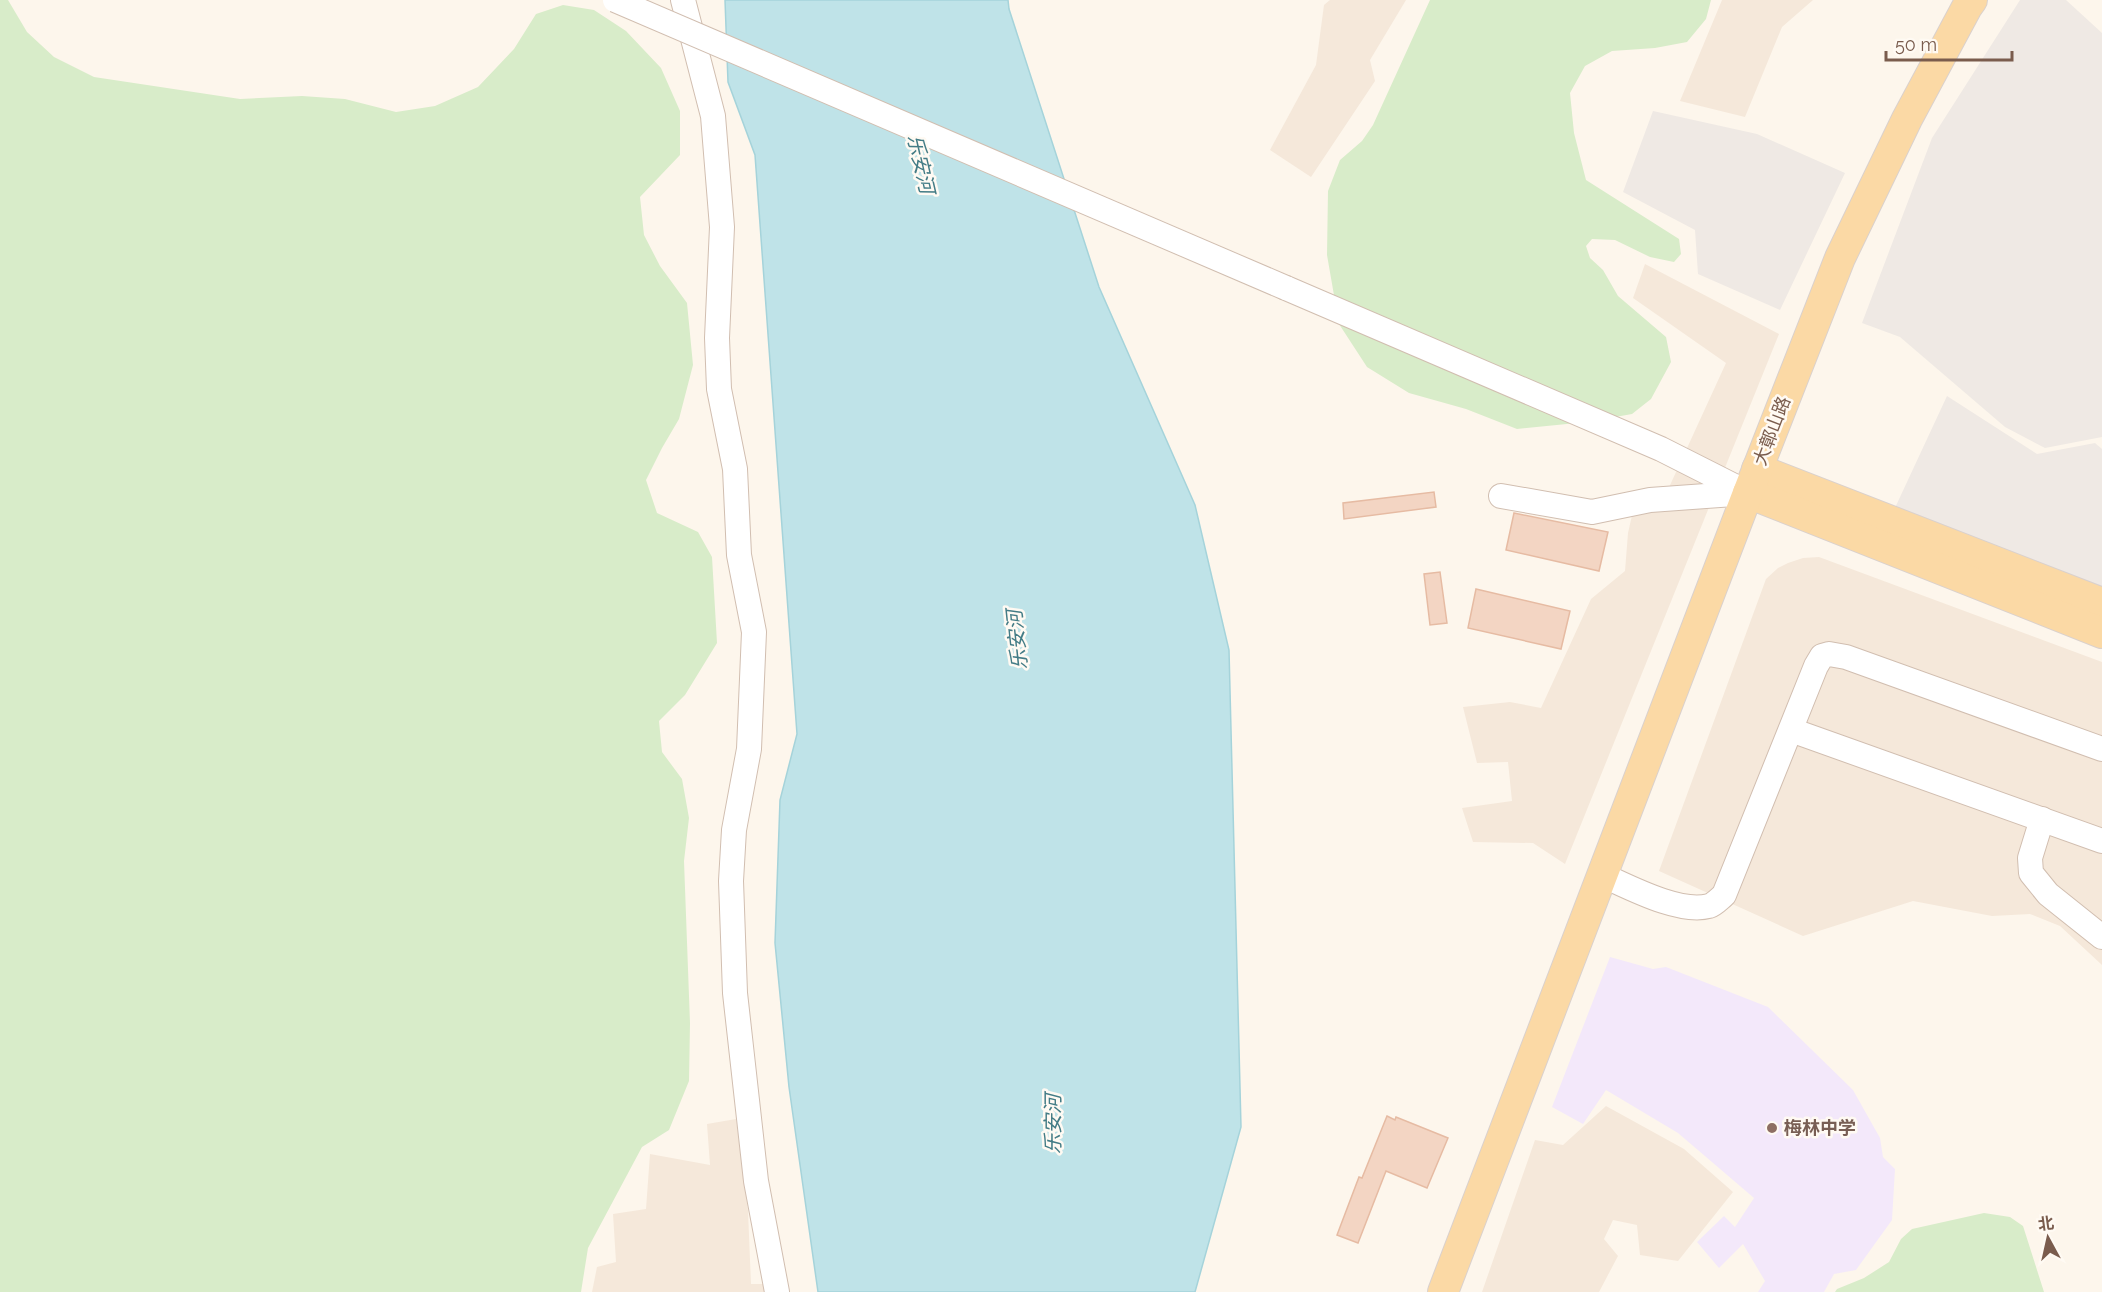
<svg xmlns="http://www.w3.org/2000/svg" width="2102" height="1292" viewBox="0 0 2102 1292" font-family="Raleway,'Noto Sans SC',sans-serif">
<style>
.residential{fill:#f5e8da}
.industrial{fill:#efe9e4}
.education{fill:#f3e8fa}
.green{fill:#d8ecc9}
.water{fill:#bfe3e8;stroke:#a5d3da;stroke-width:1.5}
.building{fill:#f3d5c3;stroke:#e6bba3;stroke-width:1.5}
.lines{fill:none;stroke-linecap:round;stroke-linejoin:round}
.minor-casing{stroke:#d1beb0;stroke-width:26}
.major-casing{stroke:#dad1cd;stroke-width:32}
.minor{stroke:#fff;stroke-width:24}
.major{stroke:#fbd9a5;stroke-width:30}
.minor-bridge-casing{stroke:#d1beb0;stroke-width:26;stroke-linecap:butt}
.minor-bridge{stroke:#fff;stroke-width:24}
.education-dot{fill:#8d6e63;stroke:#fffaf3;stroke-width:2}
.labels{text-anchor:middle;stroke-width:5;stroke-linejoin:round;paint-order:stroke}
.street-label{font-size:18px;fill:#7a5c4d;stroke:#fffaf3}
.education-label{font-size:18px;font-weight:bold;fill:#785e54;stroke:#fffaf3;text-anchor:start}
.water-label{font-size:20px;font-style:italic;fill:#437c86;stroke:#fffaf3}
</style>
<rect width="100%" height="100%" fill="#fdf6ec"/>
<g class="residential">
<polygon points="1330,0 1406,0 1370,60 1375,81 1311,177 1270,150 1316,65 1324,5"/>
<polygon points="1722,0 1813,0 1782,27 1745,117 1680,101"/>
<polygon points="1645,264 1779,334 1565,864 1533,843 1473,842 1462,808 1512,801 1508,762 1477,763 1463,707 1510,702 1541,708 1591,599 1625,571 1628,533 1633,511 1660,507 1726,363 1633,298"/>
<polygon points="1819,557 2102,662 2102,965 2060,926 2030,914 1992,916 1913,901 1803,936 1659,871 1766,579 1778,568 1788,563 1803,558"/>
<polygon points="1606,1106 1684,1149 1733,1192 1678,1261 1640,1255 1637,1225 1613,1220 1604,1239 1618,1256 1599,1292 1482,1292 1535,1140 1563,1145"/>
<polygon points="736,1119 748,1211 751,1284 763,1284 765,1292 592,1292 597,1267 616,1262 613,1214 646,1209 650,1154 710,1165 707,1124"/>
</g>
<g class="industrial">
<polygon points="2020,0 2066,0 2102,33 2102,437 2045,448 2005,427 1900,337 1862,323 1932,138"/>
<polygon points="1653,111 1757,134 1845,173 1780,310 1698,274 1695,230 1623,192"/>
<polygon points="1947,396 2037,454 2095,443 2102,449 2102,593 1894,510"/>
</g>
<polygon class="education" points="1610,957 1653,969 1666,967 1768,1007 1853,1090 1880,1138 1883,1157 1895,1169 1892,1220 1856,1270 1834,1274 1824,1292 1758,1292 1765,1281 1743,1244 1719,1268 1697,1242 1724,1216 1735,1227 1754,1198 1678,1133 1606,1090 1583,1124 1552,1107"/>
<g class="green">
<polygon points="0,0 8,0 27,32 54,57 94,77 240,99 302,96 345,99 396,112 435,106 478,87 514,49 536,14 563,5 594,10 626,31 661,68 680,111 680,155 640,197 644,235 660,266 687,303 693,365 679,419 662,448 646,480 657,513 698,532 712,557 717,643 685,695 659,721 662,752 682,779 689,818 684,861 690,1023 689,1081 669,1130 642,1147 588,1248 581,1292 0,1292"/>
<polygon points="1430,0 1711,0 1706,19 1687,42 1655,48 1612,51 1585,66 1570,93 1574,133 1586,180 1679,239 1681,254 1674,262 1650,257 1615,240 1592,239 1586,246 1590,258 1603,270 1618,296 1666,337 1671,362 1651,399 1632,414 1587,422 1517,429 1466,409 1409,393 1367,367 1339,324 1327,255 1328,191 1340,160 1362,141 1373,125"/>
<polygon points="1984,1213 2010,1217 2023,1226 2044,1292 1835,1292 1837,1289 1864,1278 1889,1262 1901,1239 1912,1229"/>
</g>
<polygon class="water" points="725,0 1008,0 1009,9 1099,287 1195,505 1229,650 1241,1127 1195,1292 818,1292 789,1087 775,943 780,800 797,734 755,155 728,82"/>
<g class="building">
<polygon points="1434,492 1436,507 1344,519 1343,503"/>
<polygon points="1514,513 1608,532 1599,571 1506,550"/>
<polygon points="1440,572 1447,623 1430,625 1424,574"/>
<polygon points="1476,589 1570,611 1561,649 1468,628"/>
<polygon points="1387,1116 1395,1120 1396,1117 1448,1138 1427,1188 1386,1171 1358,1243 1337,1235 1359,1177 1362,1178"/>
</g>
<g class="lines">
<g class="minor-casing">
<g id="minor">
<polyline points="683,0 713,116 722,227 717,338 719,389 735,469 739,555 754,632 749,749 734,830 731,881 735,993 756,1181 777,1292"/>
<polyline points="1286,288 1661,449 1748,493"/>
<polyline points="1501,496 1592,512 1650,500 1748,493"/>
<polyline points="1791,730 2102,841"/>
<polyline points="2042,819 2030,858 2031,873 2048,894 2102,937"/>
<path d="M1602,875C1629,887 1679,914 1709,906C1715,904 1720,898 1724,895L1816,666L1822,656L1829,654L1846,657L2102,749"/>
</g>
</g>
<g class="major-casing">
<g id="major">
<polyline points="1757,469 2102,603"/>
<polyline points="1748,493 2102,633"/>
<polyline points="1443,1292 1748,493 1840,258 1907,119 1967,7 1972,0"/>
</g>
</g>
<use href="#minor" class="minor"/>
<use href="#major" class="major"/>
<g class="minor-bridge-casing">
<polyline id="minor-bridge" points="615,0 1286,288"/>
</g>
<use href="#minor-bridge" class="minor-bridge"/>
</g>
<circle class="education-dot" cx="1772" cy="1128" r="6"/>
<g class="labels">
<g class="street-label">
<text transform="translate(1772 431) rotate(-69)" y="6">大鄣山路</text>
</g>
<g class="education-label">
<text x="1784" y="1134">梅林中学</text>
</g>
<g class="water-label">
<text transform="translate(921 164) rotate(77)" y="7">乐安河</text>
<text transform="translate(1017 640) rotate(-96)" y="7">乐安河</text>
<text transform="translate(1053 1124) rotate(-90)" y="7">乐安河</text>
</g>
</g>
<g transform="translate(2048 1238) rotate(352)" stroke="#fffaf3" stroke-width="4.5" paint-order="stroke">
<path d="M0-4.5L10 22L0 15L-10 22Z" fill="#7a5c4d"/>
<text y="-9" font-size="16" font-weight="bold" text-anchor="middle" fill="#7a5c4d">北</text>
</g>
<path d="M1886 51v9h126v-9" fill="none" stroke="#7a5c4d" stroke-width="3"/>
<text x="1895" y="51" font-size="18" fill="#7a5c4d" stroke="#fffaf3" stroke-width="4.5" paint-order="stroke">50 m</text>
</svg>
